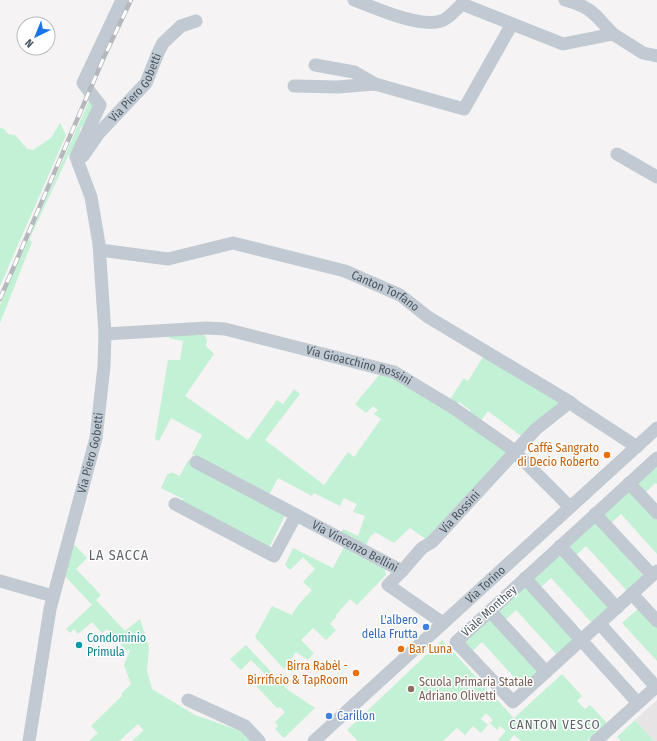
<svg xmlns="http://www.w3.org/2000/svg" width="657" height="741" viewBox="0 0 657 741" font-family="'Fira Sans Condensed',sans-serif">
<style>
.education{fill:#e6e4e5}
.green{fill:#c3f1d5}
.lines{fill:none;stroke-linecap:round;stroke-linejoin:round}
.minor{stroke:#c1cad2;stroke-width:13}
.rail-casing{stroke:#b5b8bd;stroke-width:4.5}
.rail{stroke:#fff;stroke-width:3;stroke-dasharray:9;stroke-linecap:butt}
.food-dot{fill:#e8710a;stroke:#fff;stroke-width:1.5}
.shop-dot{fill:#3f7fe0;stroke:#fff;stroke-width:1.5}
.culture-dot{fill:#0f9aa8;stroke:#fff;stroke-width:1.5}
.education-dot{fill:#8d6e63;stroke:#fff;stroke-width:1.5}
.labels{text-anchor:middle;stroke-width:3;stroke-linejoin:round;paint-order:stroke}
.street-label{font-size:12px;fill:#4a5661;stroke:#fff}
.food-label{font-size:12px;fill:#c56008;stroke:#fff;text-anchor:end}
.shop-label{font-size:12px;fill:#366cbe;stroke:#fff;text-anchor:end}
.culture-label{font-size:12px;fill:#0d838f;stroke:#fff;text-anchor:start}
.education-label{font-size:12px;fill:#785e54;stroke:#fff;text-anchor:start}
.neighbourhood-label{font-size:13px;letter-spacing:1px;fill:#5f6368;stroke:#fff}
.quarter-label{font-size:14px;letter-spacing:1px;fill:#5f6368;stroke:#fff}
</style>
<rect width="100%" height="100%" fill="#f5f3f3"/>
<polygon class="education" points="657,700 657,741 654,741 635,720"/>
<g class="green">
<polygon points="90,99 94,103 84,125 81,127 73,156 69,154 29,240 32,242 0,323 0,305 12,275"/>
<polygon points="60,123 66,135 0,286 0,128 4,129 8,134 15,135 27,149 33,150 51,138"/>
<polygon points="203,333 207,340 206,346 214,354 185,396 248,440 277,400 283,404 294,389 300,394 265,440 324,485 348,452 354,457 381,419 374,414 378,410 373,406 366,413 355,404 381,373 408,385 509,452 430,542 410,528 394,543 375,532 373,535 371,535 365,547 340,534 343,529 358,536 365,516 353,512 357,504 344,498 340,506 314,493 312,496 278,478 268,497 192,454 202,435 171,418 159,441 155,439 168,360 180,360 183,341 169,338 169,336"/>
<polygon points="485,354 562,402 521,436 488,411 480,422 469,413 471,411 459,402 457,404 450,399 464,378 468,381"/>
<polygon points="188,460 287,511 269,548 181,503 183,499 161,488 168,473 170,474 171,472 180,476"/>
<polygon points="657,466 657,484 655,483 645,493 637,484"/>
<polygon points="630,490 657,520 657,554 621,514 610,524 602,515"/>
<polygon points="595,522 644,577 628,592 586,546 575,556 567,547"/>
<polygon points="73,543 87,558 76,569 101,595 96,600 125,631 140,619 149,647 147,671 152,689 195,715 244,732 253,741 132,741 144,730 138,724 119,741 89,741 98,733 91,726 122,696 121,694 131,684 124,665 130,650 126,650 107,629 102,633 92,622 78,634 74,629 70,633 66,629 92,605 65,576"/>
<polygon points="345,545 384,565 386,575 357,605 350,599 336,615 337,616 330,624 336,630 326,640 313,628 301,640 314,653 308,660 296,652 284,669 255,637 272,606 292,615 298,605 312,590 303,582 315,569 303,557 290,570 285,565 293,548 333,568"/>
<polygon points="560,554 609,608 593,624 551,578 540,588 533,579"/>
<polygon points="525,586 574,641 558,656 516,610 505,620 497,611"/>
<polygon points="640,607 657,626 657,661 622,623"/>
<polygon points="490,618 540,672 523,687 482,642 471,652 463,643"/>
<polygon points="442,640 514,718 562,674 582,696 577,701 585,709 590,705 607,723 587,741 521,741 514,735 509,741 500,741 498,740 506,731 500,726 497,730 490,723 493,720 486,713 481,719 488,725 481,733 473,726 465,735 457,728 443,741 358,741 347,730"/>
<polygon points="246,645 288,690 315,708 284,738 275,729 278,726 275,722 285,712 280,707 277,708 256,686 267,676 251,660 241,670 230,659"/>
<polygon points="635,720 654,741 621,741 617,737"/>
</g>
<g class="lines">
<g class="minor">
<path d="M354,0C376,8 418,28 441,21C449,19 456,9 462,4L563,44L613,34L643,53L657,56"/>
<path d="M565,0C592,7 595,15 613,34"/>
<polyline points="315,65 354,72 375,84 464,109 512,24"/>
<polyline points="294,86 338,87 375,84"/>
<polyline points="617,154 657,177"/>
<path id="s1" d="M83,156L99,133L146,83L158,53L163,43L181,26L196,21"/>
<path id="s2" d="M100,250L168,259L233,243L345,271L400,295L428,317L570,402L576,407L637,447"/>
<path id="s3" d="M105,334L207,328L225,329L394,372L452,407L512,449L570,507"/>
<polyline points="657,458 456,642 513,702 657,571"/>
<path id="s4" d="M196,462L402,571L388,585L443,623"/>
<polyline points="629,483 657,513"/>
<polyline points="175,504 274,556 296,515"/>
<polyline points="595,514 652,575"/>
<polyline points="560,546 617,608"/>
<path id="s5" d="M402,571L422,548L432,542L536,429L570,402"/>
<polyline points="525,578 638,703"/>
<polyline points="0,581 53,596"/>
<polyline points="632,594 657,621"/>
<polyline points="490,611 546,672"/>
<polyline points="600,624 656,687"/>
<polyline points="188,700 245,726 259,741"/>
<path id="s6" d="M29,741L50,609L96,438L104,366L105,334L99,244L91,197L76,157L100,105L83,83L122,0"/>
<path id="s7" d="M314,741L657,428"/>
<polyline points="596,741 657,686"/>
</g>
<g class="rail-casing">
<polyline id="rail" points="0,299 104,57 131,0"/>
</g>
<use href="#rail" class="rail"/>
</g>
<g class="food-dot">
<circle cx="607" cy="455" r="4"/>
<circle cx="401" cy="649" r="4"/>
<circle cx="356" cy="673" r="4"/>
</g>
<g class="shop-dot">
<circle cx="426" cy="627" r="4"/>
<circle cx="329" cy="716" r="4"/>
</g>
<circle class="culture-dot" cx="79" cy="645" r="4"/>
<circle class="education-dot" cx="411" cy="689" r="4"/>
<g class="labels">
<g class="street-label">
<text dy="4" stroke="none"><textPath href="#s1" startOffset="87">Via Piero Gobetti</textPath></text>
<text dy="4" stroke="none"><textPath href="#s2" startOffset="296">Canton Torfano</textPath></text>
<text dy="4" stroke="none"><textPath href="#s3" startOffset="259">Via Gioacchino Rossini</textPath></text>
<text dy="4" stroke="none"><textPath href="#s6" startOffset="295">Via Piero Gobetti</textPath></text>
<text dy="4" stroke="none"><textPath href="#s5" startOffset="83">Via Rossini</textPath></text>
<text dy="4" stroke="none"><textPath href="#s4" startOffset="180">Via Vincenzo Bellini</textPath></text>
<text dy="4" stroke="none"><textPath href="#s7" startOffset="232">Via Torino</textPath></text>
<text transform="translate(489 611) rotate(-42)" y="4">Viale Monthey</text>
</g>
<g class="food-label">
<text x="599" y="452">Caffè Sangrato<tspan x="599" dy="14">di Decio Roberto</tspan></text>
<text x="409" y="653" text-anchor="start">Bar Luna</text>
<text x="348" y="670">Birra Rabèl -<tspan x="348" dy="14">Birrificio &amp; TapRoom</tspan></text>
</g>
<g class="shop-label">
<text x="418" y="624">L'albero<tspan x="418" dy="14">della Frutta</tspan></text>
<text x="337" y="720" text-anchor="start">Carillon</text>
</g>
<g class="culture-label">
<text x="87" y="642">Condominio<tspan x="87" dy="14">Primula</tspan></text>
</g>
<g class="education-label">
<text x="419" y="686">Scuola Primaria Statale<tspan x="419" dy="14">Adriano Olivetti</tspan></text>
</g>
<g class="neighbourhood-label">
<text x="555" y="729">CANTON VESCO</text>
</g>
<g class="quarter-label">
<text x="119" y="560">LA SACCA</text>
</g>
</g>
<g transform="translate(36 36) rotate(223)"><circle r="19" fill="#ffffff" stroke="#b7bbc0"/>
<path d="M0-3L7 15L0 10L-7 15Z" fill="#1a73e8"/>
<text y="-6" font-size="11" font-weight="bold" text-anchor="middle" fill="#4a5661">N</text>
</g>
</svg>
